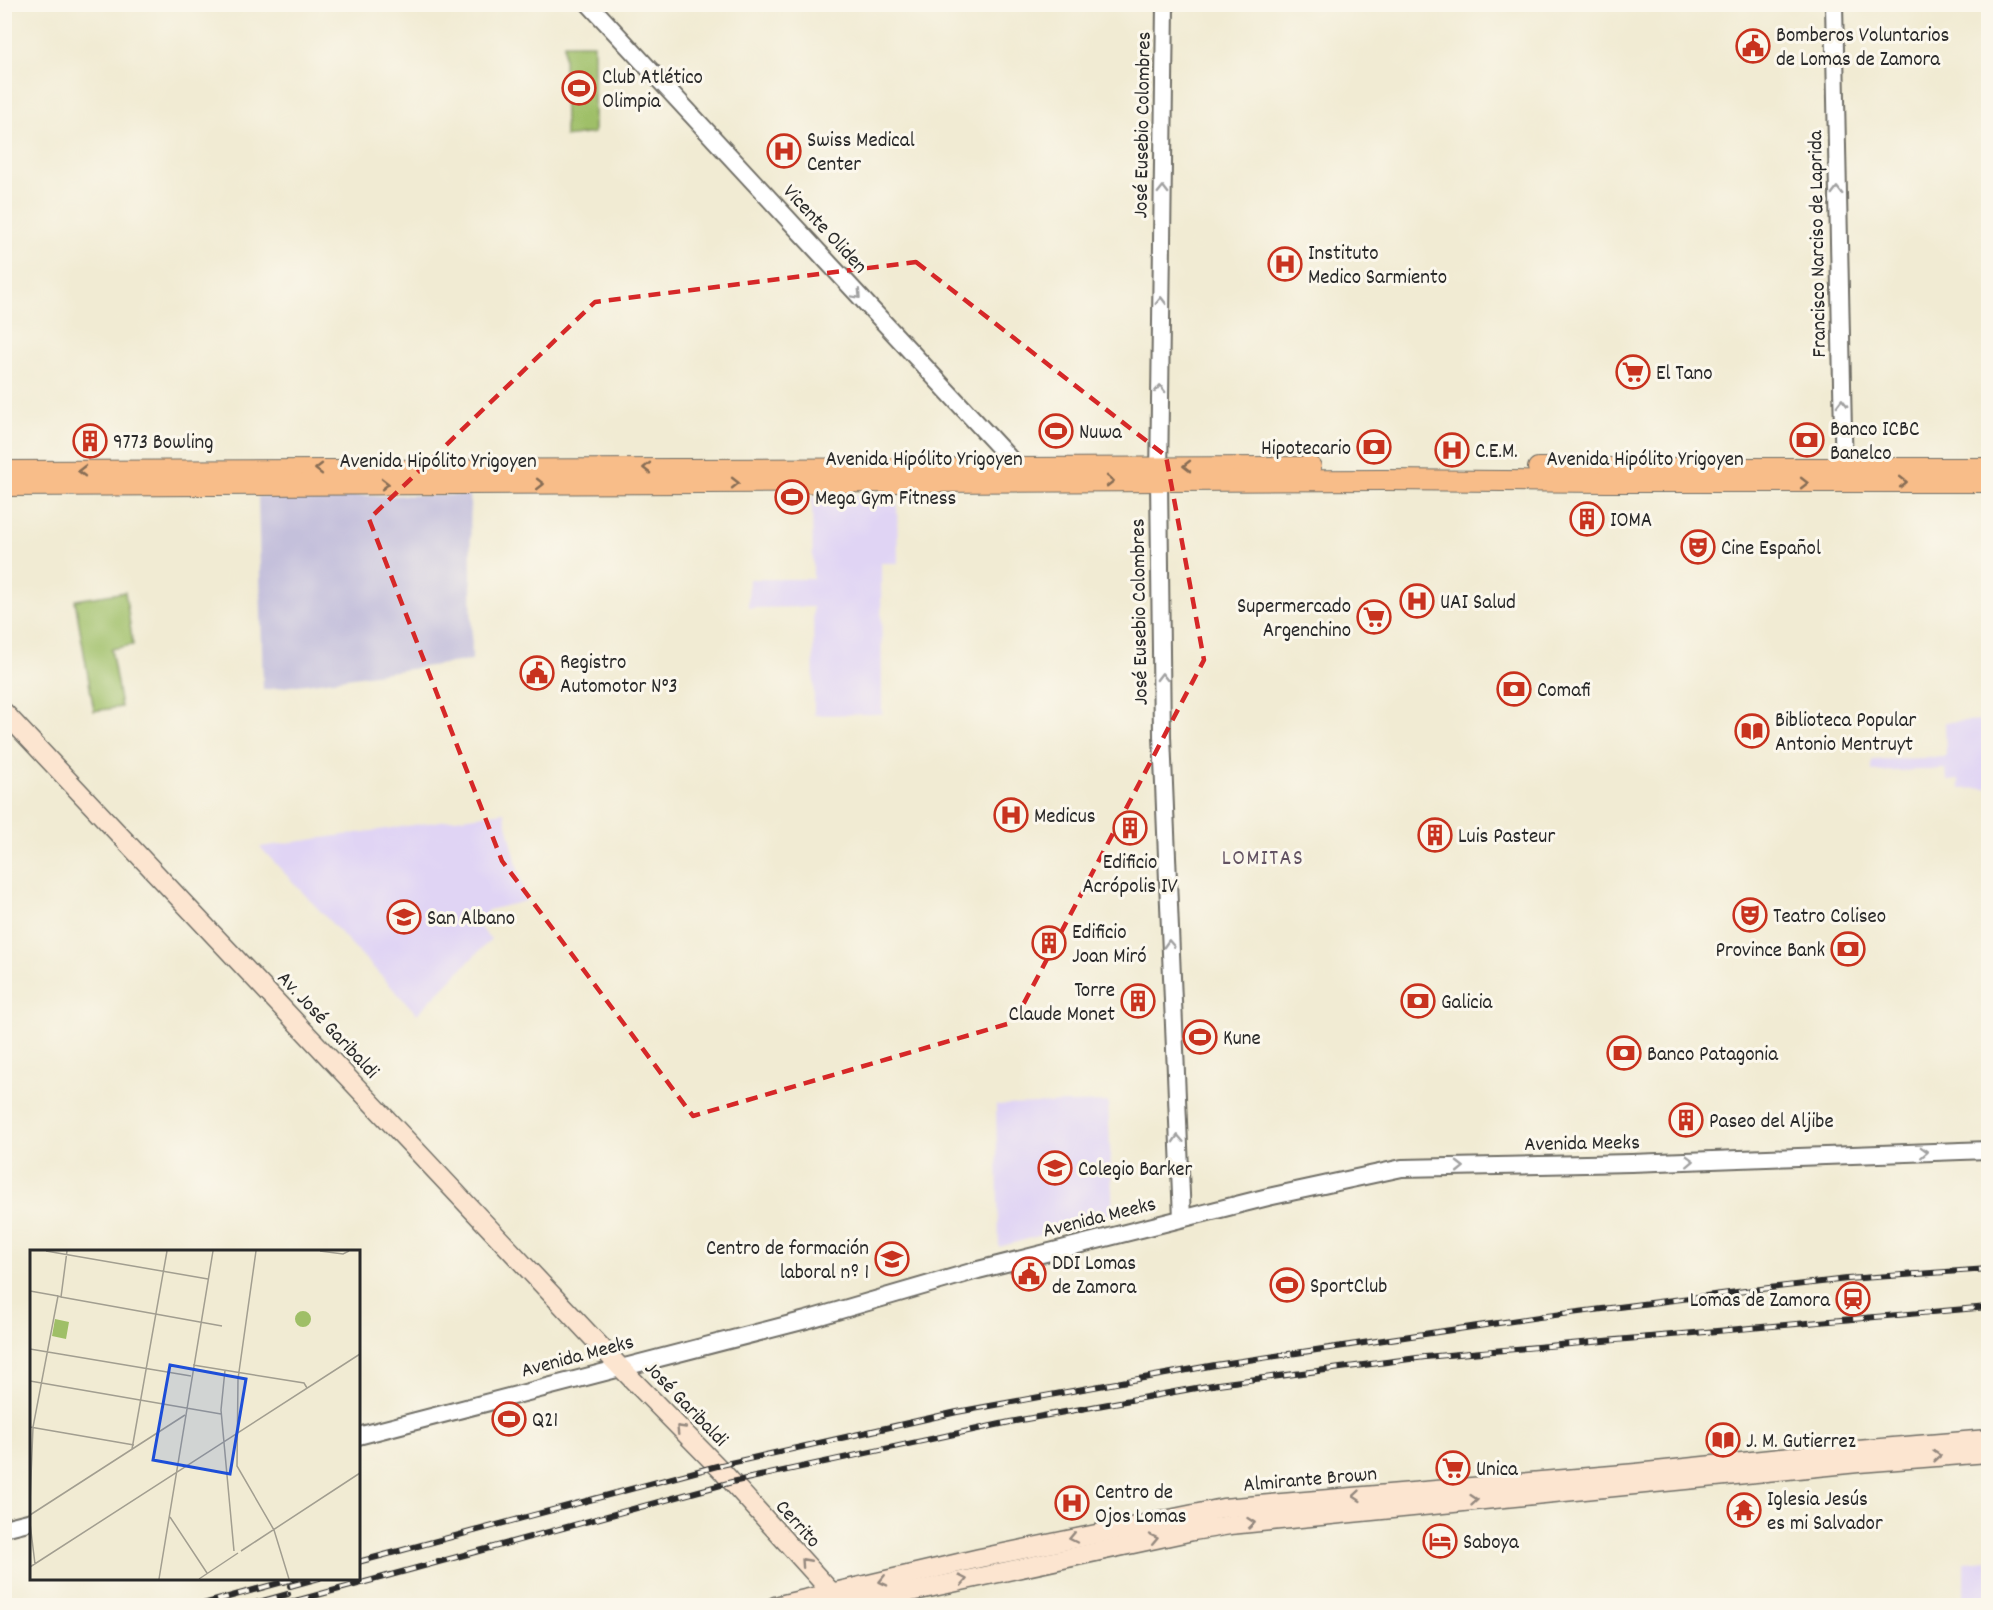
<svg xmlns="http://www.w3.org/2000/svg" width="1993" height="1610" viewBox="0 0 1993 1610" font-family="Dekko,sans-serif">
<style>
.built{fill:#e0d4f4}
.industrial{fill:#c4c0db}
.green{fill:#9fbf67;stroke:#657549;stroke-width:1.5}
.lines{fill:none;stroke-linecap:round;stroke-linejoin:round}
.tertiary-casing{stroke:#706e66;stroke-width:20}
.secondary-casing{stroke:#706e66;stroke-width:21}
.primary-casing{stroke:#706e66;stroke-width:22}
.tertiary{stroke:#fff;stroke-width:16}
.secondary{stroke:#fce5d0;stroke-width:18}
.primary{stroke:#f8bd89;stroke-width:20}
.rail-casing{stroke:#2b2b2b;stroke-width:6}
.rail{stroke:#fbf7ec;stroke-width:4;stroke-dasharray:11;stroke-linecap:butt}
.oneway{stroke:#a0a0a0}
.oneway2{stroke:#876d55}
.oneway3{stroke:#94887e}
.marked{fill:none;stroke:#d62828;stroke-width:4.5;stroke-dasharray:12 8;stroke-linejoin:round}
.labels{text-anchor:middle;stroke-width:6;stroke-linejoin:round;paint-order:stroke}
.poi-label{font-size:21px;fill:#2b2b2b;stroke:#fbf7ec;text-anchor:start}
.street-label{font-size:21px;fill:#2b2b2b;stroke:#fbf7ec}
.neighbourhood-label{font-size:22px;letter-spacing:1.5px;fill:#625262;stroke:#fbf7ec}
.inset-road{fill:none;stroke:#a29e90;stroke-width:1.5}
.view{fill:#1d4ed8;fill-opacity:0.15;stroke:#1d4ed8;stroke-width:3}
.inset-edge{fill:none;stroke:#2b2b2b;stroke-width:3}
</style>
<rect width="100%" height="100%" fill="#fbf7ec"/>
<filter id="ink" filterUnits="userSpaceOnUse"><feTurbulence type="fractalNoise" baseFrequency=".0167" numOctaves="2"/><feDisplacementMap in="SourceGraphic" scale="12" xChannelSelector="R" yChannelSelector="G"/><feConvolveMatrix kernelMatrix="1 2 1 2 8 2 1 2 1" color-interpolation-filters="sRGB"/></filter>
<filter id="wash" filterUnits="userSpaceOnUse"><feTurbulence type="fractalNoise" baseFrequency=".008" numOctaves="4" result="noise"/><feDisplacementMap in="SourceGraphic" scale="24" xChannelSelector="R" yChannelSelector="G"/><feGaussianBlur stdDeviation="1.35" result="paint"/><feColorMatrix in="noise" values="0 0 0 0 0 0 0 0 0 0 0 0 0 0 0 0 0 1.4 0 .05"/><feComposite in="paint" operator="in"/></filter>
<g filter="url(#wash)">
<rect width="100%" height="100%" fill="#f1ebd3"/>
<g class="built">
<polygon points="897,495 898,563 881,563 882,714 814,715 813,607 748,608 749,579 813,579 812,496"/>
<polygon points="1988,720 1988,788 1960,789 1959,780 1947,781 1946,769 1872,772 1872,760 1946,757 1945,722"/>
<polygon points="504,812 526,901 488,910 477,925 491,939 417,1014 260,847"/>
<polygon points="1108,1102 1113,1215 999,1247 996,1105"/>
<polygon points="896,1242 903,1270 889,1273 880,1247"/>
<polygon points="1988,1560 1988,1605 1964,1605 1964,1562"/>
</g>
<polygon class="industrial" points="470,495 472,660 263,690 258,496"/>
<g class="green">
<polygon points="564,44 594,44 594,133 565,137"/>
<polygon points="125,592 133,645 111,649 121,707 94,711 75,600"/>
</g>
</g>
<g filter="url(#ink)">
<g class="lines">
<g class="tertiary-casing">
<g id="tertiary">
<polyline points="589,4 1024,474"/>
<polyline points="1165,4 1159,481 1162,736 1182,1218"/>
<polyline points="1834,4 1844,479"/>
<polyline points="358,1436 806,1320 978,1270 1268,1197 1402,1168 1631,1163 1988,1150"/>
<polyline points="4,1528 32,1521"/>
</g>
</g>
<g class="secondary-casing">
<g id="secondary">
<polyline points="4,712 620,1367 721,1470 844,1606"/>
<polyline points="775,1606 980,1558 1223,1508 1636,1473 1858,1450 1988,1439"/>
<polyline points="845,1606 1193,1531 1230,1525 1858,1463 1988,1453"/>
</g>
</g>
<g class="primary-casing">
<g id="primary">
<polyline points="1538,468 1988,468"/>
<polyline points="4,471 1311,467"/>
<polyline points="4,486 1383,480 1608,482 1988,482"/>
</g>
</g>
<use href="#tertiary" class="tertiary"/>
<use href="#secondary" class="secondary"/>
<use href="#primary" class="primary"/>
<g class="rail-casing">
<g id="rail">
<polyline points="358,1562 717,1466 957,1412 1215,1365 1539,1317 1769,1288 1847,1279 1988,1269"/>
<polyline points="290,1586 319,1578"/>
<polyline points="196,1606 297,1578"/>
<polyline points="245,1606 288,1594"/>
<polyline points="277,1606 732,1482 1010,1422 1218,1384 1425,1357 1988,1307"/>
</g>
</g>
<use href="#rail" class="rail"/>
</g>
<defs><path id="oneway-chevron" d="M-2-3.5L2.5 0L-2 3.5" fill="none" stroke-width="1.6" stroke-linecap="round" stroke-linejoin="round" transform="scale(1.5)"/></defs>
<g class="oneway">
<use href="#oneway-chevron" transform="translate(1163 190) rotate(-89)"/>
<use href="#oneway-chevron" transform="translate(1837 191) rotate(-91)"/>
<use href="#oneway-chevron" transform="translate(857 295) rotate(47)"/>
<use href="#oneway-chevron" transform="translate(1161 301) rotate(-89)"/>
<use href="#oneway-chevron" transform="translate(1160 389) rotate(-89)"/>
<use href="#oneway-chevron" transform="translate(1842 403) rotate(-91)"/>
<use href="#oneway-chevron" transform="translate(1162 677) rotate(-91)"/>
<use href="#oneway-chevron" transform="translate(1169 944) rotate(-92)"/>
<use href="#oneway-chevron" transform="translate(1178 1139) rotate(-93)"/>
<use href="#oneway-chevron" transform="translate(1924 1152) rotate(-2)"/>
<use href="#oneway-chevron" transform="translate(1690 1161) rotate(-2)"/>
<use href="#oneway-chevron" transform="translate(1460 1167) rotate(-1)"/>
</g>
<g class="oneway2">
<use href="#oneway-chevron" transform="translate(1187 466) rotate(-180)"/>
<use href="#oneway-chevron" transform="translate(647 468) rotate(180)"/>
<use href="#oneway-chevron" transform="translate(319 469) rotate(180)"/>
<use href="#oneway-chevron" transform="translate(82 471) rotate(180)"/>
<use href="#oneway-chevron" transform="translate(1110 481)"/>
<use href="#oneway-chevron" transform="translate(1903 482)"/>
<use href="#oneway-chevron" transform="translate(735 483)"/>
<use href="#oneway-chevron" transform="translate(1804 483)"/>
<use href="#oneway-chevron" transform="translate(385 484)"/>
<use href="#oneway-chevron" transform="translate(540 484)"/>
</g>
<g class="oneway3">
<use href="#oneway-chevron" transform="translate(680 1429) rotate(-134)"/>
<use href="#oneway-chevron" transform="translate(1937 1456) rotate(-5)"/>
<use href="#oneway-chevron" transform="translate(1357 1496) rotate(175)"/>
<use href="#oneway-chevron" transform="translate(1474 1500) rotate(-5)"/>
<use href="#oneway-chevron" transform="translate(1251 1523) rotate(-6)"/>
<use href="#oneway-chevron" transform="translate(1073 1538) rotate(168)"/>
<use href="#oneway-chevron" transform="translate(1154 1539) rotate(-12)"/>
<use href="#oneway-chevron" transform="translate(805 1562) rotate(-132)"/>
<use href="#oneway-chevron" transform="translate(963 1580) rotate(-12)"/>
<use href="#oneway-chevron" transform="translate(883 1581) rotate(167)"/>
</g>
</g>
<path class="marked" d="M916,262L1166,456L1204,660L1014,1022L693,1116L502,861L369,519L595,302Z"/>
<defs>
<g id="civic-ring" transform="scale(1.725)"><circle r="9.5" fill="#fbf7ec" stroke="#c8321e" stroke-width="1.5"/><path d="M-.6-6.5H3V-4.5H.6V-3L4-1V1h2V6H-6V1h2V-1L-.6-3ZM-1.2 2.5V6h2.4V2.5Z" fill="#c8321e"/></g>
<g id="stadium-ring" transform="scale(1.725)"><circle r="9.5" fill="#fbf7ec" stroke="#c8321e" stroke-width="1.5"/><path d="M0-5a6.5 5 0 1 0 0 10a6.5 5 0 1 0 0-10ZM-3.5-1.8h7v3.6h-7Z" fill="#c8321e"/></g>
<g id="hospital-ring" transform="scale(1.725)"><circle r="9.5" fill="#fbf7ec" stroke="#c8321e" stroke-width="1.5"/><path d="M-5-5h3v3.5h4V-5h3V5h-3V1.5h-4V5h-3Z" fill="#c8321e"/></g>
<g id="supermarket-ring" transform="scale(1.725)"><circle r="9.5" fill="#fbf7ec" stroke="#c8321e" stroke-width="1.5"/><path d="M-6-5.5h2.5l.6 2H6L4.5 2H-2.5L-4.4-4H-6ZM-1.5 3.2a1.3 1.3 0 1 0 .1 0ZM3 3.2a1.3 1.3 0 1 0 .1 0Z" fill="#c8321e"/></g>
<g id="bank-ring" transform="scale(1.725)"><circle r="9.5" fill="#fbf7ec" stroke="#c8321e" stroke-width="1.5"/><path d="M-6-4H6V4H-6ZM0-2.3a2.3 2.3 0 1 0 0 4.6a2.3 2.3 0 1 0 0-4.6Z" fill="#c8321e"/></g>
<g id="building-ring" transform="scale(1.725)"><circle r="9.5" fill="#fbf7ec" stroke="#c8321e" stroke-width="1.5"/><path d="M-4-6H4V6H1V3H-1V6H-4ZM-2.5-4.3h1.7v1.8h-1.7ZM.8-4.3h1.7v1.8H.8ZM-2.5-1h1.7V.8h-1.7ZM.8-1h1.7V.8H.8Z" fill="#c8321e"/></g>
<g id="theatre-ring" transform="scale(1.725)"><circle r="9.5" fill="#fbf7ec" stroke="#c8321e" stroke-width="1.5"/><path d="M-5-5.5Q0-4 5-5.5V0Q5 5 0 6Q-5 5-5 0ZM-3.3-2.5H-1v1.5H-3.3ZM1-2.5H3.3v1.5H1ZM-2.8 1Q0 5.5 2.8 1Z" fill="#c8321e"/></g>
<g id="library-ring" transform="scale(1.725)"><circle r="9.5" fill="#fbf7ec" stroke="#c8321e" stroke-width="1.5"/><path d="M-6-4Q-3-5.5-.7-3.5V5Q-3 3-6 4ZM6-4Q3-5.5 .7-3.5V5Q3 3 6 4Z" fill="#c8321e"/></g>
<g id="school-ring" transform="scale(1.725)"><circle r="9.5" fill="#fbf7ec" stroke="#c8321e" stroke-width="1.5"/><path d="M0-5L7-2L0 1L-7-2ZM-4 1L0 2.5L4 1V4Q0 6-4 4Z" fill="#c8321e"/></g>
<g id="station-ring" transform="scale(1.725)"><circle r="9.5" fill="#fbf7ec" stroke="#c8321e" stroke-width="1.5"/><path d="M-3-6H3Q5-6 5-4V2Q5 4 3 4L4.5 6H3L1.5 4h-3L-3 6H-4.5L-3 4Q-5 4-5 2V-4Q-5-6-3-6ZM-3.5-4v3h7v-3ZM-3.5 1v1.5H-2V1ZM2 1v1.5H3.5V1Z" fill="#c8321e"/></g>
<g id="temple-ring" transform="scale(1.725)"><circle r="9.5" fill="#fbf7ec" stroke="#c8321e" stroke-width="1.5"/><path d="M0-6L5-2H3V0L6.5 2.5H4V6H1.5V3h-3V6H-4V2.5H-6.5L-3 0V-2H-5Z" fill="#c8321e"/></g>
<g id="hotel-ring" transform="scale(1.725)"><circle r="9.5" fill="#fbf7ec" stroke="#c8321e" stroke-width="1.5"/><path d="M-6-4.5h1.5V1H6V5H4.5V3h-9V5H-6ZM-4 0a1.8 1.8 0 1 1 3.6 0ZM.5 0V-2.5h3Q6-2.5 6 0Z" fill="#c8321e"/></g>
</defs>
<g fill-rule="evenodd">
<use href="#civic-ring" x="1753" y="46"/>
<use href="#stadium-ring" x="579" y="88"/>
<use href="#hospital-ring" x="784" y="151"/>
<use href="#hospital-ring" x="1285" y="264"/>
<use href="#supermarket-ring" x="1633" y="372"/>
<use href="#stadium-ring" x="1056" y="431"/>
<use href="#bank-ring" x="1807" y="440"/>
<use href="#building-ring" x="90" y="441"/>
<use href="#bank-ring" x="1374" y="447"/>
<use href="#hospital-ring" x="1452" y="450"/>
<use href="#stadium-ring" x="792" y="497"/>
<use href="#building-ring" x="1587" y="519"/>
<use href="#theatre-ring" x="1698" y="547"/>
<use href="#hospital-ring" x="1417" y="601"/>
<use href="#supermarket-ring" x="1374" y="617"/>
<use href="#civic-ring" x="537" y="673"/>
<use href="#bank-ring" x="1514" y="689"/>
<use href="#library-ring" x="1752" y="731"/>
<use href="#hospital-ring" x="1011" y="815"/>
<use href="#building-ring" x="1130" y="828"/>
<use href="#building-ring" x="1435" y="835"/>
<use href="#theatre-ring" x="1750" y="915"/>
<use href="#school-ring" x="404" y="917"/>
<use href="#building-ring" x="1049" y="943"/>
<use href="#bank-ring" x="1848" y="949"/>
<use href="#building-ring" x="1138" y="1001"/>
<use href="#bank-ring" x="1418" y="1001"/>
<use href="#stadium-ring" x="1200" y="1037"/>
<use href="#bank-ring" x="1624" y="1053"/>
<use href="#building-ring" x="1686" y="1120"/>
<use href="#school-ring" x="1055" y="1168"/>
<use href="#school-ring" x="892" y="1259"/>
<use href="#civic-ring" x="1029" y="1274"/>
<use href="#stadium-ring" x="1287" y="1285"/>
<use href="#station-ring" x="1853" y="1299"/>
<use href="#stadium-ring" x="509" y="1419"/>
<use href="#library-ring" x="1723" y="1440"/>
<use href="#supermarket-ring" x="1453" y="1468"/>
<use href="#hospital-ring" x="1072" y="1503"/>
<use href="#temple-ring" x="1744" y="1510"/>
<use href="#hotel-ring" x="1440" y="1541"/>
</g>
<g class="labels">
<g class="poi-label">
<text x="1776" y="41">Bomberos Voluntarios<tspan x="1776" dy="24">de Lomas de Zamora</tspan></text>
<text x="602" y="83">Club Atlético<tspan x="602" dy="24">Olimpia</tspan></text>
<text x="807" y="146">Swiss Medical<tspan x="807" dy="24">Center</tspan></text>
<text x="1308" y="259">Instituto<tspan x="1308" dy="24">Medico Sarmiento</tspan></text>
<text x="1656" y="379">El Tano</text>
<text x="1830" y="435">Banco ICBC<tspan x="1830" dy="24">Banelco</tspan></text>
<text x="1079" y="438">Nuwa</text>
<text x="113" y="448">9773 Bowling</text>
<text x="1351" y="454" text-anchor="end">Hipotecario</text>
<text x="1475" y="457">C.E.M.</text>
<text x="815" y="504">Mega Gym Fitness</text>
<text x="1610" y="526">IOMA</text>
<text x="1721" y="554">Cine Español</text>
<text x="1440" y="608">UAI Salud</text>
<text x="1351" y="612" text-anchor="end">Supermercado<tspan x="1351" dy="24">Argenchino</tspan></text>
<text x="560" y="668">Registro<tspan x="560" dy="24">Automotor N°3</tspan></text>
<text x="1537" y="696">Comafi</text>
<text x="1775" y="726">Biblioteca Popular<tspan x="1775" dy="24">Antonio Mentruyt</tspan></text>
<text x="1034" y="822">Medicus</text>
<text x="1458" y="842">Luis Pasteur</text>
<text x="1130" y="868" text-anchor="middle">Edificio<tspan x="1130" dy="24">Acrópolis IV</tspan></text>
<text x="1773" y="922">Teatro Coliseo</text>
<text x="427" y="924">San Albano</text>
<text x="1072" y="938">Edificio<tspan x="1072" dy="24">Joan Miró</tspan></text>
<text x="1825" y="956" text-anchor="end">Province Bank</text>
<text x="1115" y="996" text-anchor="end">Torre<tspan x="1115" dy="24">Claude Monet</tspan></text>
<text x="1441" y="1008">Galicia</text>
<text x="1223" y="1044">Kune</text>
<text x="1647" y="1060">Banco Patagonia</text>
<text x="1709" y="1127">Paseo del Aljibe</text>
<text x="1078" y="1175">Colegio Barker</text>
<text x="869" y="1254" text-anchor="end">Centro de formación<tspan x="869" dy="24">laboral nº 1</tspan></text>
<text x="1052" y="1269">DDI Lomas<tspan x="1052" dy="24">de Zamora</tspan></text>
<text x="1310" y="1292">SportClub</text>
<text x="1830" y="1306" text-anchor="end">Lomas de Zamora</text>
<text x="532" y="1426">Q21</text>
<text x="1746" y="1447">J. M. Gutierrez</text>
<text x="1476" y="1475">Unica</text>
<text x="1095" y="1498">Centro de<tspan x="1095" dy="24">Ojos Lomas</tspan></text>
<text x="1767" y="1505">Iglesia Jesús<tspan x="1767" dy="24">es mi Salvador</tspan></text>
<text x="1463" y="1548">Saboya</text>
</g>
<g class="street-label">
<text transform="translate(1141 125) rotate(-89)" y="7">José Eusebio Colombres</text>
<text transform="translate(826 228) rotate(47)" y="7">Vicente Oliden</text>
<text transform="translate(1816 244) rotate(-91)" y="7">Francisco Narciso de Laprida</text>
<text x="924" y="465">Avenida Hipólito Yrigoyen</text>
<text x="1645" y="465">Avenida Hipólito Yrigoyen</text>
<text x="438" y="467">Avenida Hipólito Yrigoyen</text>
<text transform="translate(1138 612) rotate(-91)" y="7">José Eusebio Colombres</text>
<text transform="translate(329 1024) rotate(47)" y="7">Av. José Garibaldi</text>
<text transform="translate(1582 1142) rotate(-1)" y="7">Avenida Meeks</text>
<text transform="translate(1099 1216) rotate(-14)" y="7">Avenida Meeks</text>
<text transform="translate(577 1355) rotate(-15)" y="7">Avenida Meeks</text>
<text transform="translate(687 1403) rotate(46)" y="7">José Garibaldi</text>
<text transform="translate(1310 1478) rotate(-5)" y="7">Almirante Brown</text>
<text transform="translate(799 1523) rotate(48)" y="7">Cerrito</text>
</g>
<g class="neighbourhood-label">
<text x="1263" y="864">LOMITAS</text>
</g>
</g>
<g transform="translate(30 1250)">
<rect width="330" height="330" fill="#f1ebd3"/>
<path d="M265 69a8 8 0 1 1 16 0a8 8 0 1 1-16 0ZM25,69L39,72L36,89L22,86Z" fill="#9fbf67"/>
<path class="inset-road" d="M16,1L178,29M226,1L208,129L207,216L244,280L259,329M290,1L313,4L319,1M0,41L28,46M31,47L192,76M0,99L161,126M163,115L274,133L277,138M195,120L191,160L204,301M0,131L191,164M0,177L104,195M102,199L137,1M0,253L3,177L28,46L31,47L37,1M0,265L155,165M140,267L177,323M0,273L5,314M211,301L330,223M0,317L330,104M129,329L183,1M169,329L208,303"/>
<path class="view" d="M140,115L216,129L200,224L123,210Z"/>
<rect width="330" height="330" class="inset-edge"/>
</g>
<rect width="1993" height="1610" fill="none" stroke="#fbf7ec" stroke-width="24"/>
</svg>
